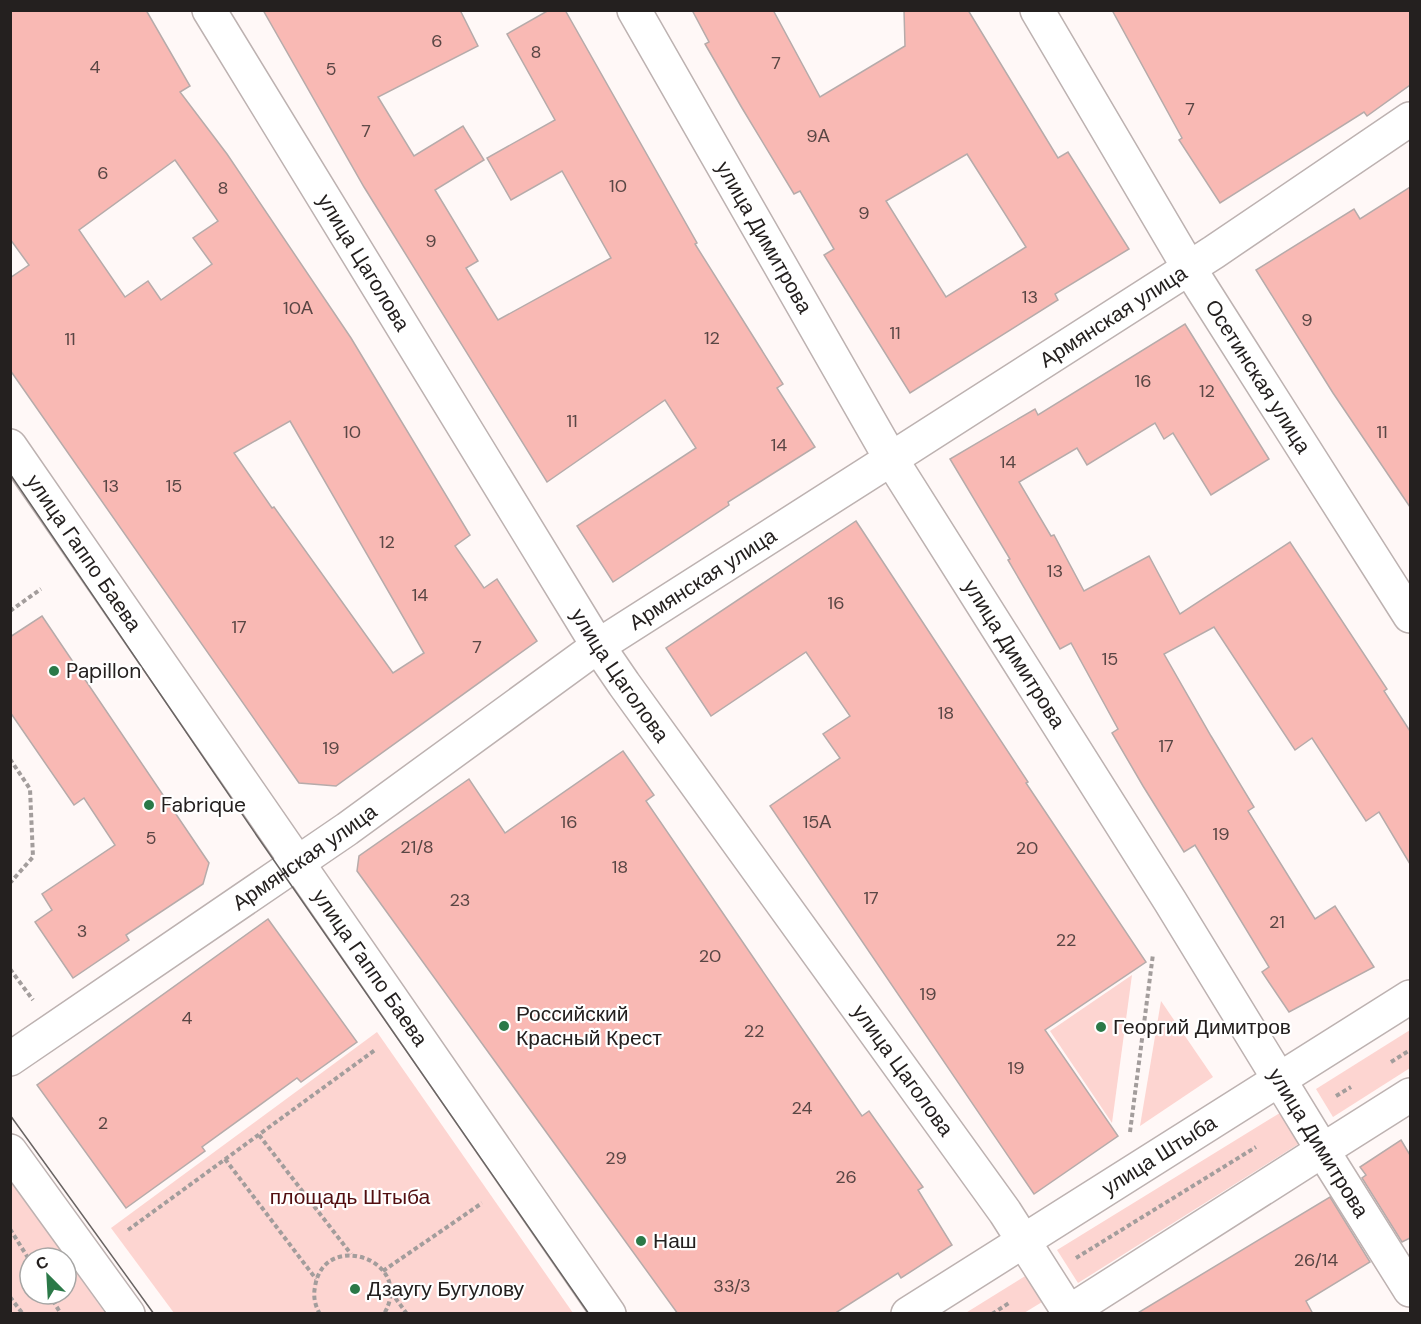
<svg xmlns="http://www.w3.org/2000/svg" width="1421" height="1324" viewBox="0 0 1421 1324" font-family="'DM Sans',sans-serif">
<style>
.green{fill:#fdd5d1}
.building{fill:#f9b9b4;stroke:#b6abaa;stroke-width:1.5;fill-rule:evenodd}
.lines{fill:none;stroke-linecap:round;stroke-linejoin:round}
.minor-casing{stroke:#bdb2b1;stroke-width:36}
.major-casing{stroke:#bdb2b1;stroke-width:36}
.path{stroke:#a39d9c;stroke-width:4;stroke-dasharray:4.5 3;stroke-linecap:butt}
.minor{stroke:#fff;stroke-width:33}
.major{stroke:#fff;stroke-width:33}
.tram{stroke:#696463;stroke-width:1.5}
.poi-dot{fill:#2b7948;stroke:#fff;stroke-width:2}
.labels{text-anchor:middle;stroke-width:4.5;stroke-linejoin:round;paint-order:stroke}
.number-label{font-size:18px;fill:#594644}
.street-label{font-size:21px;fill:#24201f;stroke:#fff}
.poi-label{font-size:21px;fill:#24201f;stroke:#fff;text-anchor:start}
.park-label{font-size:21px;fill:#520e10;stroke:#fff}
</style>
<rect width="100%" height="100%" fill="#fff8f7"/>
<g class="green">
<polygon points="1132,975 1112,1123 1050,1031"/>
<polygon points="1161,1001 1213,1077 1140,1126"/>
<polygon points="1410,1030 1410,1068 1333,1117 1316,1089"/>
<polygon points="377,1032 573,1313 174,1313 111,1228"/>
<polygon points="1288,1108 1308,1138 1078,1283 1057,1250"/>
<polygon points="10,1181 66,1258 30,1258 30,1294 66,1294 66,1258 105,1313 11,1313"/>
<polygon points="1030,1273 1047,1299 1024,1313 964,1314"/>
</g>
<g class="building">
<path d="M10,10H146L190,86L180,92L227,154L351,338L470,535L455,546L484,588L497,579L537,641L336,786L299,783L10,370V278L29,265L10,239ZM175,160L218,221L193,238L212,264L161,300L148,281L125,297L79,230ZM290,421L424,653L393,673L274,507L272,508L234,453Z"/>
<polygon points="263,10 460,10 478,46 378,97 414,156 463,126 484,160 435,190 478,261 466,268 498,320 611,258 562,171 511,200 487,158 555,120 507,34 549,10 565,10 697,243 695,244 783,384 777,388 815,447 728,502 729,505 613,582 577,526 696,448 665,400 547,482 364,187"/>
<path d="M692,10H773L820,97L905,46L904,10H968L1058,158L1068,152L1129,249L1055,294L1058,300L910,393L824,255L834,249L800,191L794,194L742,108L705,44L709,42ZM967,154L1026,247L946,297L886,201Z"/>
<polygon points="1112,10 1410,10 1410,85 1367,116 1364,112 1220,203 1179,140 1182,138"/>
<polygon points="1410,187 1410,507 1333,393 1256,270 1354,209 1360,219"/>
<polygon points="1185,324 1269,459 1211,495 1173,433 1164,439 1155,423 1087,465 1077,448 1019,482 1051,536 1054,535 1084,591 1149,556 1180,614 1290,542 1387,689 1384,691 1410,731 1410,864 1379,812 1366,821 1312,738 1295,750 1214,627 1164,654 1211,736 1254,807 1248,811 1315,919 1335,906 1374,967 1289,1012 1262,972 1269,967 1195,845 1184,852 1143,786 1112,733 1118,729 1071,643 1060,649 1008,560 1010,559 950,459 1035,409 1038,415"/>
<polygon points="856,521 1028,782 1026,783 1146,962 1045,1030 1118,1136 1034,1194 770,806 840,758 823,734 850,716 806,652 711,716 666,648"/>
<polygon points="42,616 209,863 203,884 126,935 129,940 73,978 35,922 52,910 42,894 115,845 84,798 74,805 10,712 10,637"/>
<polygon points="623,751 654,795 646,801 816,1049 862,1116 869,1111 923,1187 918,1190 952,1245 901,1278 898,1273 834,1314 678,1314 357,871 359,856 469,779 505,833"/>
<polygon points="268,919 357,1042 301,1082 297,1078 202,1147 205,1151 126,1208 37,1085"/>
<polygon points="1401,1140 1410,1155 1410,1238 1402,1242 1362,1178 1366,1175 1360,1167"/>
<polygon points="1330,1197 1370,1262 1306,1301 1313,1314 1136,1314"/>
</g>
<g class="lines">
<g class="minor-casing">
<g id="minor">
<path id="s1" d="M209,10L598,646L624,684L1005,1212L1070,1314"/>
<path id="s2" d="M1037,10L1189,268L1410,616"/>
<path id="s3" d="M10,446L609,1314"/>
<path id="s4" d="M10,1059L347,829L598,646L891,459"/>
<polyline points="1280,1079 1410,997"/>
<polyline points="1323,1150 1410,1095"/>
<polyline points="10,1151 128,1314"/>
</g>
</g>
<g class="major-casing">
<g id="major">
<path id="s5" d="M634,10L891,459L1170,901L1331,1164L1410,1290"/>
<path id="s6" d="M891,459L1214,252L1410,119"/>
<path id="s7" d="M908,1314L1280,1079"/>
<polyline points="1066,1314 1323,1150"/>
</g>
</g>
<g class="path">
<polyline points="10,611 41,589"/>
<polyline points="10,759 30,789 33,857 10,883"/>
<polyline points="10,969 33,1000"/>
<polyline points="1391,1062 1410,1050"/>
<polyline points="1336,1096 1351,1087"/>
<polyline points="1130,1132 1153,954"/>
<polyline points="259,1135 351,1254"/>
<polyline points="225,1159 316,1279"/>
<polyline points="10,1229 30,1261"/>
<polyline points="128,1230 375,1050"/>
<polyline points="1076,1258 1256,1147"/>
<polyline points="383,1271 482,1203"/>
<polyline points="391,1292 407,1314"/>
<polyline points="49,1294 61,1314"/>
<polyline points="10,1297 23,1314"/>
<path d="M320,1314C315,1306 313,1296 315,1287C323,1229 416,1259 384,1314"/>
<polyline points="992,1314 1009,1303"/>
</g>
<use href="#minor" class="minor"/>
<use href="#major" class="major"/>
<g class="tram">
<polyline points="10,474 257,836 589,1314"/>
<polyline points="10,1115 154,1314"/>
</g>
</g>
<g class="poi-dot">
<circle cx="54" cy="671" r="6"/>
<circle cx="149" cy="805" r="6"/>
<circle cx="504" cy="1026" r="6"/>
<circle cx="1101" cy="1027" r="6"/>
<circle cx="641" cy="1241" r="6"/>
<circle cx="355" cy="1289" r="6"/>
</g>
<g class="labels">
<g class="number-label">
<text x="437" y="47">6</text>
<text x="536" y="58">8</text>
<text x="776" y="69">7</text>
<text x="95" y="73">4</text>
<text x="331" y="75">5</text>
<text x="1190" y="115">7</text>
<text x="366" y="137">7</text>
<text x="818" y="142">9А</text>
<text x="103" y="179">6</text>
<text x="618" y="192">10</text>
<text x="223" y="194">8</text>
<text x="864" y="219">9</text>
<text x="431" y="247">9</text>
<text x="1030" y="303">13</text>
<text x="298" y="314">10А</text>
<text x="1307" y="326">9</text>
<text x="895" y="339">11</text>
<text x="712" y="344">12</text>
<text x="70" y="345">11</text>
<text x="1143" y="387">16</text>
<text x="1207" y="397">12</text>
<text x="572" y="427">11</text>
<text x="352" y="438">10</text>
<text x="1382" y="438">11</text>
<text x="779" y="451">14</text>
<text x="1008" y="468">14</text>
<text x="111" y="492">13</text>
<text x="174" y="492">15</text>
<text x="387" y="548">12</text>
<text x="1055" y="577">13</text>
<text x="420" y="601">14</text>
<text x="836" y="609">16</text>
<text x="239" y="633">17</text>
<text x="477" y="653">7</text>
<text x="1110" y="665">15</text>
<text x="946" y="719">18</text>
<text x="1166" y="752">17</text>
<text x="331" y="754">19</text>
<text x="569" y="828">16</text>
<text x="817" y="828">15А</text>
<text x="1221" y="840">19</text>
<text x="151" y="844">5</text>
<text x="417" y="853">21/8</text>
<text x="1027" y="854">20</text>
<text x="620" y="873">18</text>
<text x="871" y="904">17</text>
<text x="460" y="906">23</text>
<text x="1277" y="928">21</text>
<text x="82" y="937">3</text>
<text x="1066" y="946">22</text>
<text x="710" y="962">20</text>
<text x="928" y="1000">19</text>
<text x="187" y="1024">4</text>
<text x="754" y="1037">22</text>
<text x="1016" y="1074">19</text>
<text x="802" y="1114">24</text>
<text x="103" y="1129">2</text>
<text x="616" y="1164">29</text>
<text x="846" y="1183">26</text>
<text x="1316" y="1266">26/14</text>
<text x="732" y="1292">33/3</text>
</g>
<g class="street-label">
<text dy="7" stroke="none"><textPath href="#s5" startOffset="262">улица Димитрова</textPath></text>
<text dy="7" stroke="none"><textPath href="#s1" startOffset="296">улица Цаголова</textPath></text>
<text dy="7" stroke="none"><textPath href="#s6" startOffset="264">Армянская улица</textPath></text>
<text dy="7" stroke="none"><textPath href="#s2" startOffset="428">Осетинская улица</textPath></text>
<text dy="7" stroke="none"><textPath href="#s3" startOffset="130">улица Гаппо Баева</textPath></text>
<text dy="7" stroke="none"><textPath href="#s4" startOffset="843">Армянская улица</textPath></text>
<text dy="7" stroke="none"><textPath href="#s5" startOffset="748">улица Димитрова</textPath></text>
<text dy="7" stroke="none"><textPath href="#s1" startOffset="782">улица Цаголова</textPath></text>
<text dy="7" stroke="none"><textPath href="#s4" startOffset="357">Армянская улица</textPath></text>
<text dy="7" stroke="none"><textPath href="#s3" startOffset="634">улица Гаппо Баева</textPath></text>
<text dy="7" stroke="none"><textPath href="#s1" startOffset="1268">улица Цаголова</textPath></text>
<text dy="7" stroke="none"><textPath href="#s5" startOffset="1324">улица Димитрова</textPath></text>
<text dy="7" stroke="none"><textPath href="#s7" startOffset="297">улица Штыба</textPath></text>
</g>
<g class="poi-label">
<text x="66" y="678">Papillon</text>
<text x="161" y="812">Fabrique</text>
<text x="516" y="1021">Российский<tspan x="516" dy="24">Красный Крест</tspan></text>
<text x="1113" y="1034">Георгий Димитров</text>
<text x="653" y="1248">Наш</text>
<text x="367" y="1296">Дзаугу Бугулову</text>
</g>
<g class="park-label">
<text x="350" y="1204">площадь Штыба</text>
</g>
</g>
<rect width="1421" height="1324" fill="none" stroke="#24201f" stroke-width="24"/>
<g transform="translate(48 1276) rotate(336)"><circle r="28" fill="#ffffff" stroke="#a7a6a5" stroke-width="1.5"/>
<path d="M0-4.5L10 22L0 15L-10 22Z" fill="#2b7948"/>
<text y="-9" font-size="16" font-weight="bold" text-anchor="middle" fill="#24201f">С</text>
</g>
</svg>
